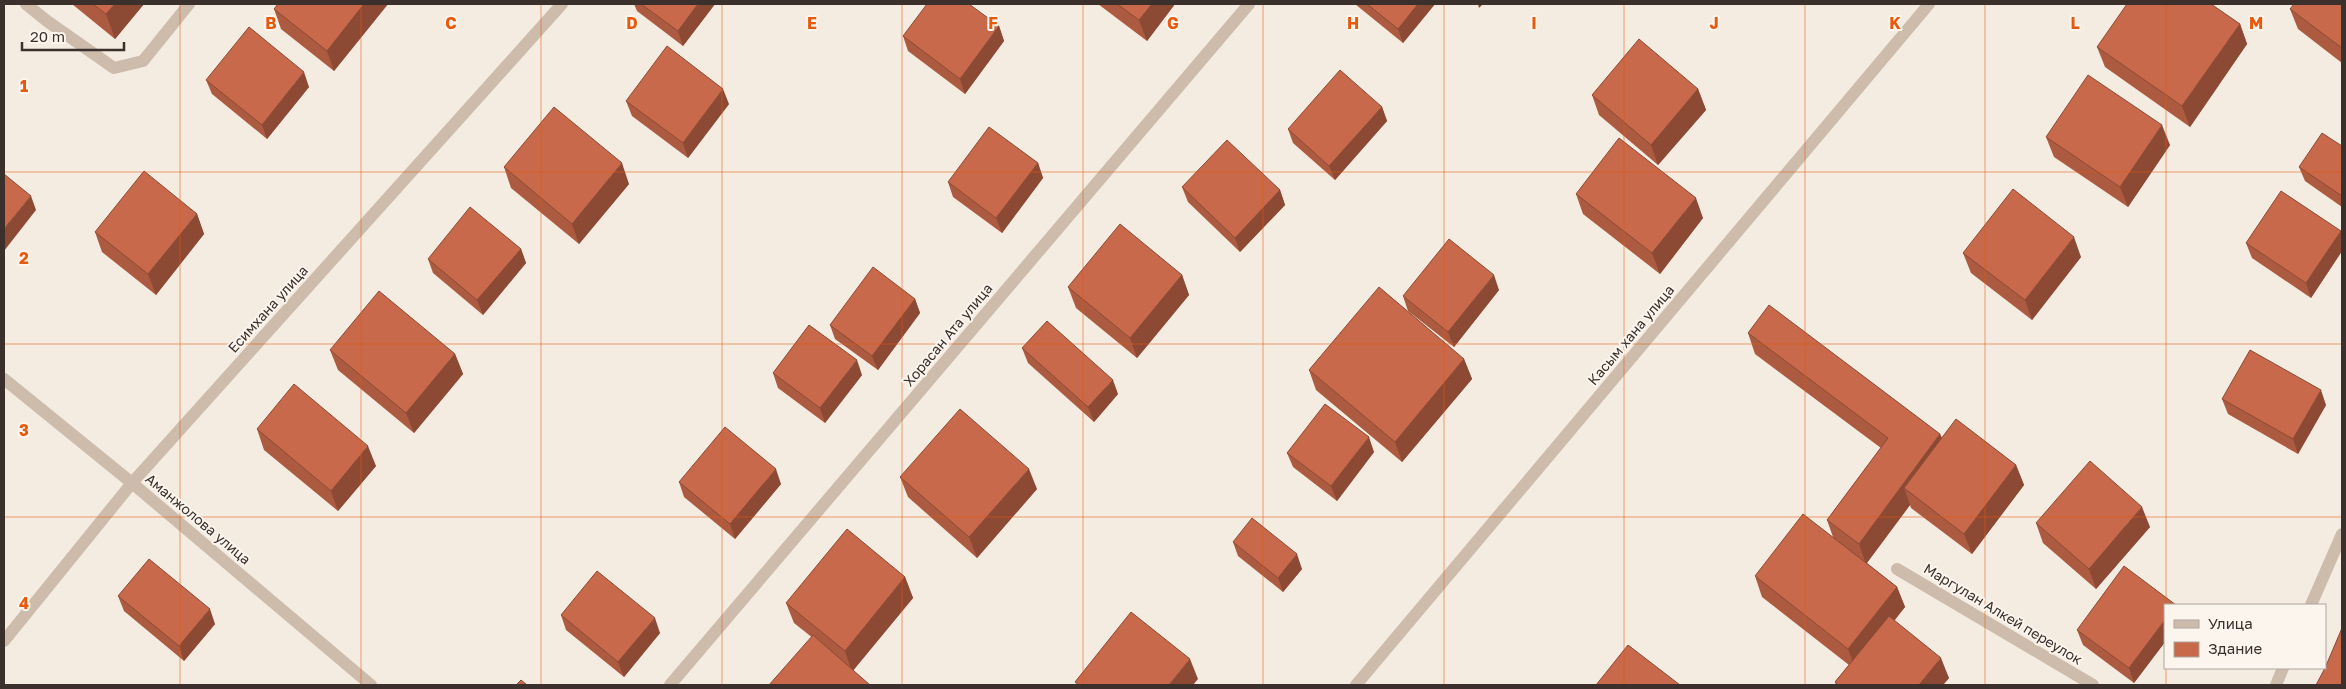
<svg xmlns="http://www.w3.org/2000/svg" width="2346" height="689" viewBox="0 0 2346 689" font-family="'Golos Text',sans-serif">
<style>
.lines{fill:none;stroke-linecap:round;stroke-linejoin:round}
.service{stroke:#cdbbac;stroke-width:12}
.minor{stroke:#cdbbac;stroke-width:12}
.wall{fill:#ac5a40}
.shaded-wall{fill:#8c4a34}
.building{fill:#c8694b;stroke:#8c4a34}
.grid{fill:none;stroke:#e8590c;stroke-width:1;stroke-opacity:0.55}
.labels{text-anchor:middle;stroke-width:4;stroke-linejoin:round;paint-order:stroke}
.street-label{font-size:14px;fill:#3b302b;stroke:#fbf5ee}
.grid-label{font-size:16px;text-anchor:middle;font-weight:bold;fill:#e8590c;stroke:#fbf5ee;stroke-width:4;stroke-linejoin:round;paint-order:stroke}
</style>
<rect width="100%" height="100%" fill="#f4ebe1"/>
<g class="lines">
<polyline class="service" points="26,4 47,21 114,68 143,61 189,4"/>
<g class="minor">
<polyline points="4,379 132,483 371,685"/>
<polyline points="1897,569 2093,685"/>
<polyline points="2311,605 2342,534"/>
<polyline points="4,641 132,483 562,4"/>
<polyline points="670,685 1249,4"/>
<polyline points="1356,685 1929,4"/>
<polyline points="2276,685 2283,668"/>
</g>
</g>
<g class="wall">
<polygon points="72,4 144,4 115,39"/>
<polygon points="278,4 388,4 334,71 281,29 274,9"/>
<polygon points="634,4 715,4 683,46 637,11"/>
<polygon points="1098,4 1175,4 1147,41"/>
<polygon points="1355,4 1435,4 1403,43"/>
<polygon points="2342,4 2342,63 2298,29 2290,9"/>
<polygon points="2240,24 2247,44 2190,127 2105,67 2097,47"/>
<polygon points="999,26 1004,41 965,94 908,51 903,36"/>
<polygon points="206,80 309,87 267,139 212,94"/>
<polygon points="1698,89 1706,110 1658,165 1599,115 1592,95"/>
<polygon points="626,101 729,104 688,158 632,116"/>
<polygon points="1382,107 1387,121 1335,180 1293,143 1288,129"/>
<polygon points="2046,137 2170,145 2128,207 2054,157"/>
<polygon points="2342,146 2342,207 2305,181 2299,167"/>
<polygon points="1038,163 1043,178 1002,233 953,197 948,182"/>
<polygon points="504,167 629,184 579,244 511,188"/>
<polygon points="1182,187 1280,190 1285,205 1240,252 1188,202"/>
<polygon points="1576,194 1703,218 1660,274 1583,214"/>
<polygon points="197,214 204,234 156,295 102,252 95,232"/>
<polygon points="2342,236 2342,251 2311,298 2252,258 2246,243"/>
<polygon points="521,249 526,263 483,315 433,273 428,259"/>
<polygon points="1963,253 2081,257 2032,320 1971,273"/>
<polygon points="1182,275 1189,295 1137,358 1076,308 1068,287"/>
<polygon points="1499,290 1454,347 1408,311 1403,296"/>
<polygon points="915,299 920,313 878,370 835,339 830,325"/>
<polygon points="1748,333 1940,434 1942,438 2016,465 2024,485 1972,554 1911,508 1910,505 1867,563 1897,587 1905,607 1894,620 1949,678 1943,685 1836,685 1835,682 1849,665 1762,597 1755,576 1833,537 1827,520 1881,448 1755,354"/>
<polygon points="1022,348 1118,394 1094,422 1028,363"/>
<polygon points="330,350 455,354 463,374 414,433 338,370"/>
<polygon points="1464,359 1472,379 1402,462 1316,390 1309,370"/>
<polygon points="773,373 862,375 825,423 778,388"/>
<polygon points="2222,399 2326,405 2298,454 2228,414"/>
<polygon points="257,429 376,466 338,511 264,450"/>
<polygon points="1374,452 1337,501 1293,467 1287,453"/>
<polygon points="900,477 1037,489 977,558 908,497"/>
<polygon points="679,482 781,484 735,539 684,497"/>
<polygon points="2036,523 2150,527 2096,589 2043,543"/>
<polygon points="1233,542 1302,569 1283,592 1238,556"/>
<polygon points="905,577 913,598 853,670 794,623 786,603"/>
<polygon points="118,596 215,624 184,661 124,611"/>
<polygon points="2165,605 2165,642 2134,683 2083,645 2077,630"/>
<polygon points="561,615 660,633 624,677 566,630"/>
</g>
<g class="shaded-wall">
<polygon points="115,4 144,4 115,39 106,14"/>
<polygon points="364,4 388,4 334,71 327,51"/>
<polygon points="698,4 715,4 683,46 678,31"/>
<polygon points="1152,4 1175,4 1147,41 1139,20"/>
<polygon points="1418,4 1435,4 1403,43 1398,29"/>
<polygon points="1478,4 1483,4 1479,8"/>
<polygon points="2240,24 2247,44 2190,127 2182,106"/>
<polygon points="999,26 1004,41 965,94 960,79"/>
<polygon points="304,72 309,87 267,139 262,125"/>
<polygon points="723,89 729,104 688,158 683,143"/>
<polygon points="1698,89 1706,110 1658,165 1651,145"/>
<polygon points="1382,107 1387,121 1335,180 1329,166"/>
<polygon points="2162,125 2170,145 2128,207 2120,187"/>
<polygon points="622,163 629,184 579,244 572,224"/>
<polygon points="1038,163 1043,178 1002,233 996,218"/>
<polygon points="1280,190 1285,205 1240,252 1235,238"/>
<polygon points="31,196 36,210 4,251 4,229"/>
<polygon points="1696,198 1703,218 1660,274 1652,253"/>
<polygon points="197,214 204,234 156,295 148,274"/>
<polygon points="2341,231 2342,236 2342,251 2311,298 2306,283"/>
<polygon points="2074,237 2081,257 2032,320 2025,300"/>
<polygon points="521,249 526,263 483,315 477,300"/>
<polygon points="1182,275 1189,295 1137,358 1130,338"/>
<polygon points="1494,275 1499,290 1454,347 1448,332"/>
<polygon points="915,299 920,313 878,370 872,356"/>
<polygon points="455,354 463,374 414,433 406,413"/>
<polygon points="1464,359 1472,379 1402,462 1395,442"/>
<polygon points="857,360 862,375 825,423 820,408"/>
<polygon points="1113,380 1118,394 1094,422 1088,407"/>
<polygon points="2321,390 2326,405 2298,454 2293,439"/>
<polygon points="1940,434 1948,454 1904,488 1910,505 1866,564 1859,544"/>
<polygon points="1369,437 1374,452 1337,501 1331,486"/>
<polygon points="368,446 376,466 338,511 331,491"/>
<polygon points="2016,465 2024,485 1972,554 1964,534"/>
<polygon points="776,469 781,484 735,539 730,524"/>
<polygon points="1029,469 1037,489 977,558 969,537"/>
<polygon points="2142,507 2150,527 2096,589 2089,569"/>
<polygon points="1297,554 1302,569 1283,592 1278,578"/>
<polygon points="905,577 913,598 852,672 845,651"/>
<polygon points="1897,587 1905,607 1856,670 1848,649"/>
<polygon points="210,609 215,624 184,661 179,646"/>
<polygon points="655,618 660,633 624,677 618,662"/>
<polygon points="2165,620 2165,642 2134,683 2129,668"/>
<polygon points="1941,658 1949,678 1943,685 1919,685"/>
<polygon points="1190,659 1198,679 1193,685 1169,685"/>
</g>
<g class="building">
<polygon points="93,4 115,4 106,14"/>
<polygon points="278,4 364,4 327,51 274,9"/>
<polygon points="641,4 698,4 678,31"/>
<polygon points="927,4 969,4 999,26 960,79 903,36"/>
<polygon points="1117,4 1152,4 1139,20"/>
<polygon points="1367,4 1418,4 1398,29"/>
<polygon points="2127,4 2211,4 2240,24 2182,106 2097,47"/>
<polygon points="2294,4 2342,4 2342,48 2290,9"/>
<polygon points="249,27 304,72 262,125 206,80"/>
<polygon points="1639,39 1698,89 1651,145 1592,95"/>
<polygon points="667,46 723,89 683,143 626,101"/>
<polygon points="1340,70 1382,107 1329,166 1288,129"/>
<polygon points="2088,75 2162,125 2120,187 2046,137"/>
<polygon points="554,107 622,163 572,224 504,167"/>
<polygon points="989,127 1038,163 996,218 948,182"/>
<polygon points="2322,133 2342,146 2342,196 2299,167"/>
<polygon points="1619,138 1696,198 1652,253 1576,194"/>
<polygon points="1227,140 1280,190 1235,238 1182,187"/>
<polygon points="144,171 197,214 148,274 95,232"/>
<polygon points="4,174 31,196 4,229"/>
<polygon points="2013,189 2074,237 2025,300 1963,253"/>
<polygon points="2281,191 2341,231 2306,283 2246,243"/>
<polygon points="470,207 521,249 477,300 428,259"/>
<polygon points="1120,224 1182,275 1130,338 1068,287"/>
<polygon points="1449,239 1494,275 1448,332 1403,296"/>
<polygon points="873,267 915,299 872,356 830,325"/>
<polygon points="1379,287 1464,359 1395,442 1309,370"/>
<polygon points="379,291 455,354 406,413 330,350"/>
<polygon points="1769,305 1940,434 1859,544 1827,520 1888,438 1748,333"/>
<polygon points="1047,321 1113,380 1088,407 1022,348"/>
<polygon points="809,325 857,360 820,408 773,373"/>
<polygon points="2250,350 2321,390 2293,439 2222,399"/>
<polygon points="294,384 368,446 331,491 257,429"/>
<polygon points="1325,404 1369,437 1331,486 1287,453"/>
<polygon points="960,409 1029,469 969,537 900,477"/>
<polygon points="1956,419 2016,465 1964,534 1904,488"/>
<polygon points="725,427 776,469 730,524 679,482"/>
<polygon points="2090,461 2142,507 2089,569 2036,523"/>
<polygon points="1803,514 1897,587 1848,649 1755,576"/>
<polygon points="1252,518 1297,554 1278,578 1233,542"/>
<polygon points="847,529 905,577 845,651 786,603"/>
<polygon points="149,559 210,609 179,646 118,596"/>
<polygon points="2124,566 2176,605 2165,605 2165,620 2129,668 2077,630"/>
<polygon points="597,571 655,618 618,662 561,615"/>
<polygon points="1131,612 1190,659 1169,685 1079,685 1075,682"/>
<polygon points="1889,616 1941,658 1919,685 1838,685 1835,682"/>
<polygon points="2342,628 2342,685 2316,685 2325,668"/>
<polygon points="813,635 870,685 769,685"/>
<polygon points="1628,645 1680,685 1596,685"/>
<polygon points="521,680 527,685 516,685"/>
</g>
<path class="grid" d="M180,4V685M361,4V685M541,4V685M722,4V685M902,4V685M1083,4V685M1263,4V685M1444,4V685M1624,4V685M1805,4V685M1985,4V685M2166,4V605M4,172H2342M4,344H2342M4,517H2342M2166,668V685"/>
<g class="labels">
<g class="street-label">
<text transform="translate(268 309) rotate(-48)" y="5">Есимхана улица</text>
<text transform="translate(948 335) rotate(-50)" y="5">Хорасан Ата улица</text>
<text transform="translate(1631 335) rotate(-50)" y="5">Касым хана улица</text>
<text transform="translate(198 519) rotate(40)" y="5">Аманжолова улица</text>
<text transform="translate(2003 614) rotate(31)" y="5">Маргулан Алкей переулок</text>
</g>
</g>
<g class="grid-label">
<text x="271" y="29">B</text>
<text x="451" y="29">C</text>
<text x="632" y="29">D</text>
<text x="812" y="29">E</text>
<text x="993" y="29">F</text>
<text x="1173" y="29">G</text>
<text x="1353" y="29">H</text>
<text x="1534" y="29">I</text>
<text x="1714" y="29">J</text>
<text x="1895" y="29">K</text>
<text x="2075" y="29">L</text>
<text x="2256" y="29">M</text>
<text x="24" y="92">1</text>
<text x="24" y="264">2</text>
<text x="24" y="436">3</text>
<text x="24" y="609">4</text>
</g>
<rect width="2346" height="689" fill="none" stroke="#3b302b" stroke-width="10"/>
<rect x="2164" y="604" width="162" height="65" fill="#fbf5ee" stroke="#aea6a0"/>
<rect x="2174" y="620" width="25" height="8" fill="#cdbbac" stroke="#aea6a0"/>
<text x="2208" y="629" font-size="15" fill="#3b302b">Улица</text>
<rect x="2174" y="642" width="25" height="15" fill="#c8694b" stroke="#aea6a0"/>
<text x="2208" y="654" font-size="15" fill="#3b302b">Здание</text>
<path d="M22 42v8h102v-8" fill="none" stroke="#3b302b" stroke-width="2.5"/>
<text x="30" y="42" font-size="15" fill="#3b302b" stroke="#fbf5ee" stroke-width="4" paint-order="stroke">20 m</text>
</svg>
